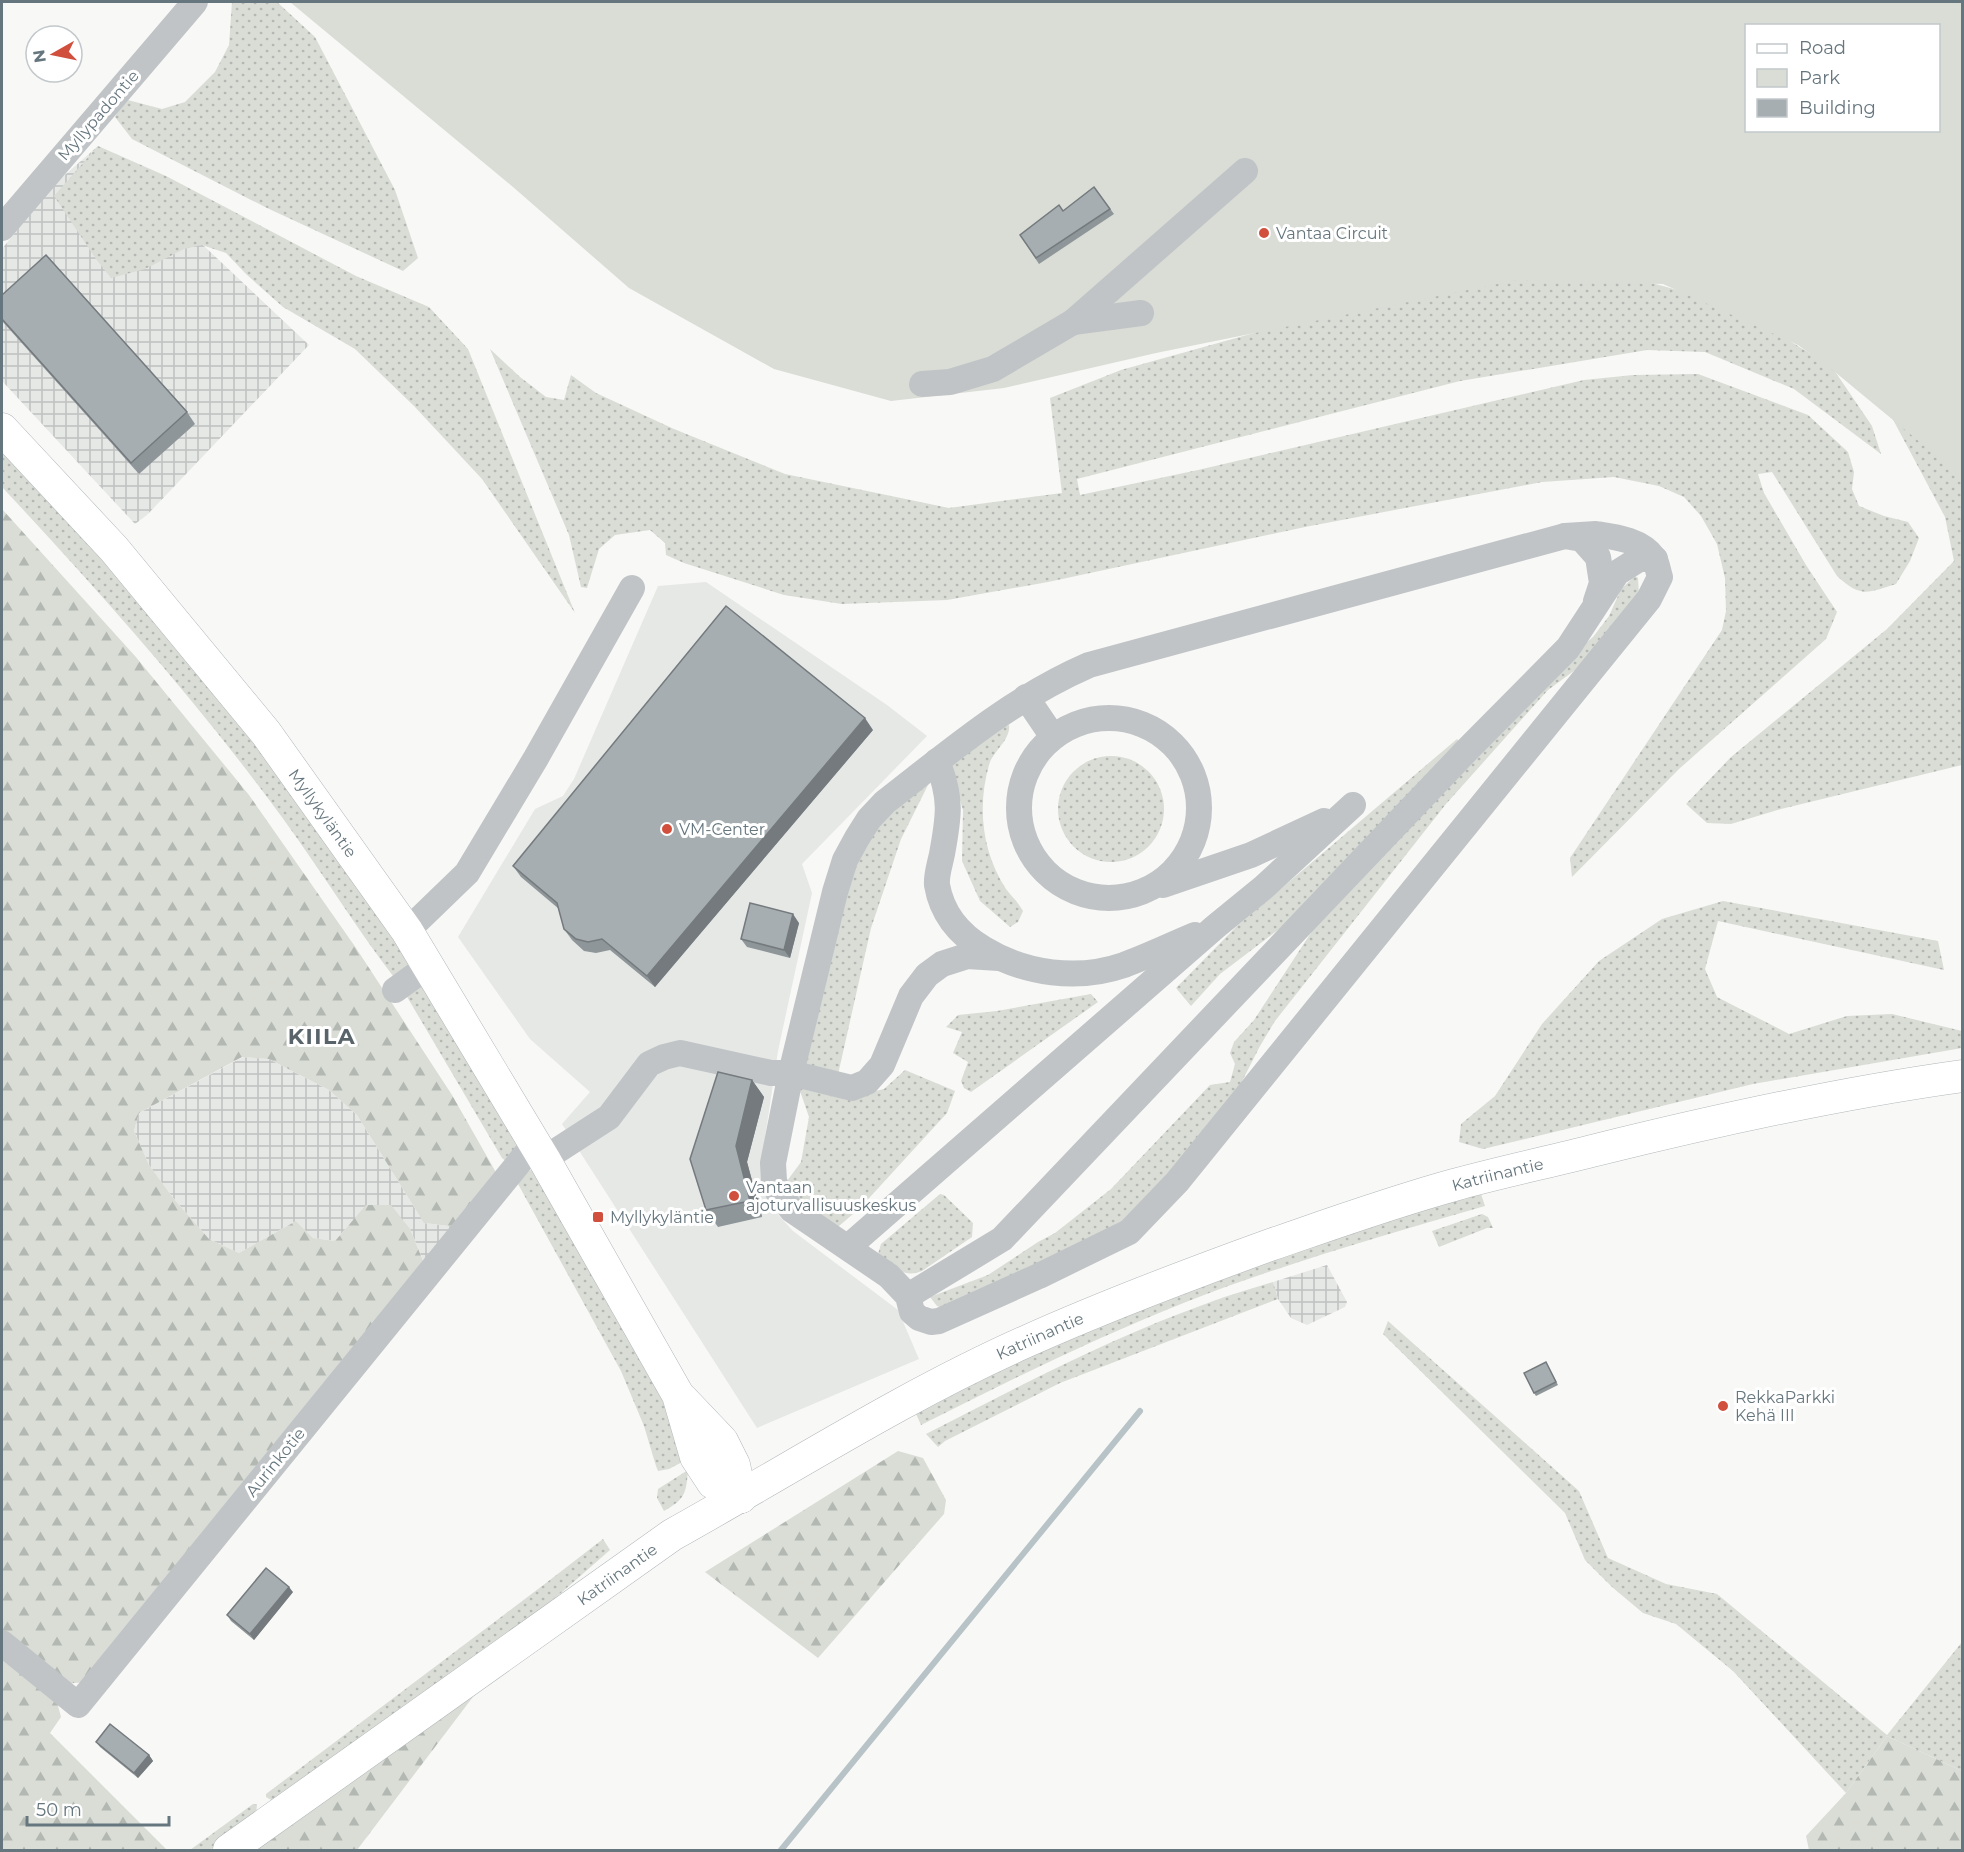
<svg xmlns="http://www.w3.org/2000/svg" width="1964" height="1852" viewBox="0 0 1964 1852" font-family="Montserrat,sans-serif">
<style>
.built{fill:#e6e8e6}
.industrial{fill:url(#industrial-grid)}
.grass{fill:url(#grass-dots)}
.forest{fill:url(#forest-firs)}
.green{fill:#d9ddd6;fill-rule:evenodd}
.lines{fill:none;stroke-linecap:round;stroke-linejoin:round}
.stream{stroke:#b7c3c6;stroke-width:6}
.major-casing{stroke:#b2b7ba;stroke-width:33}
.minor{stroke:#c0c4c7;stroke-width:26}
.major{stroke:#fff;stroke-width:32}
.wall{fill:#8f9699}
.shaded-wall{fill:#747a7d}
.building{fill:#a6aeb2;stroke:#747a7d;stroke-width:1.5}
.poi-dot{fill:#d14f3d;stroke:#fff;stroke-width:2}
.labels{text-anchor:middle;stroke-width:6;stroke-linejoin:round;paint-order:stroke}
.street-label{font-size:16px;fill:#66767e;stroke:#fff}
.poi-label{font-size:16px;fill:#66767e;stroke:#fff;text-anchor:start}
.district-label{font-size:22px;font-weight:bold;letter-spacing:1.5px;fill:#58646a;stroke:#fff}
</style>
<defs>
<pattern id="industrial-grid" width="8" height="8" patternUnits="userSpaceOnUse" patternTransform="scale(1.5)"><rect width="8" height="8" fill="#e6e8e6"/><path d="M0 4h8M4 0v8" fill="none" stroke="#bec1c0"/></pattern>
<pattern id="grass-dots" width="8" height="8" patternUnits="userSpaceOnUse" patternTransform="scale(1.5)"><rect width="8" height="8" fill="#d9ddd6"/><path d="M2 2h.1M6 6h.1" fill="none" stroke="#b4b8b3" stroke-width="1.8" stroke-linecap="round"/></pattern>
<pattern id="forest-firs" width="22" height="20" patternUnits="userSpaceOnUse" patternTransform="scale(1.5)"><rect width="22" height="20" fill="#d9ddd6"/><path d="M5 1l3.5 6h-7zM16 11l3.5 6h-7z" fill="#b4b8b3"/></pattern>
</defs>
<rect width="100%" height="100%" fill="#f8f8f6"/>
<polygon class="built" points="706,582 887,705 927,736 802,864 812,893 778,1051 763,1151 764,1189 771,1207 793,1231 898,1310 919,1359 757,1428 562,1124 590,1092 530,1039 458,937 535,809 563,796 574,779 658,586"/>
<g class="industrial">
<polygon points="98,146 309,345 147,515 135,524 2,381 2,249 50,188"/>
<polygon points="243,1057 269,1059 329,1090 357,1115 424,1223 458,1227 425,1265 410,1229 348,1226 335,1241 313,1238 296,1221 239,1253 209,1239 174,1199 149,1165 134,1131 139,1113"/>
<polygon points="1327,1265 1347,1302 1345,1307 1307,1325 1291,1318 1278,1299 1273,1282"/>
</g>
<g class="grass">
<polygon points="232,2 277,2 315,37 395,190 418,258 403,271 267,208 132,139 115,117 124,99 162,109 185,102 215,72 229,45"/>
<polygon points="98,146 166,176 356,276 429,307 468,349 575,613 482,479 414,406 355,349 283,307 246,274 226,253 202,245 184,249 145,269 111,278 96,259 54,196"/>
<path d="M1543,271L1637,279L1696,295L1759,322L1832,367L1872,426L1881,454L1794,389L1705,352L1647,350L1460,381L1077,479L1080,495L1198,470L1584,380L1633,375L1698,374L1808,415L1848,452L1854,472L1852,489L1859,506L1884,516L1908,522L1919,538L1910,561L1896,584C1867,593 1861,598 1837,576L1772,472L1758,474L1764,493L1806,565L1837,612L1826,639L1679,769L1572,877L1570,858L1722,630L1726,611L1725,578L1717,544L1701,516L1684,497L1659,486L1614,477L1542,482L1305,527L1048,582L947,600L842,604L784,595L684,563L666,555L665,543L650,530L615,535L599,549L587,588L581,587L569,535L490,349L520,377L546,397L564,400L571,375L596,393L674,429L785,474L949,508L1062,493L1050,398L1121,370L1398,293Z"/>
<polygon points="1882,399 1962,460 1962,765 1781,809 1731,824 1707,823 1686,804 1731,757 1887,629 1954,561 1945,517"/>
<path d="M2,450L74,524L262,749L411,960V970L396,980C356,928 322,872 284,820C198,702 101,593 2,487Z"/>
<polygon points="1635,576 1638,578 1639,595 1582,665 1548,690 1446,804 1275,1021 1260,1046 1231,1103 1135,1218 945,1309 937,1306 930,1297 988,1275 1038,1242 1055,1233 1111,1189 1210,1085 1230,1082 1235,1064 1230,1053 1234,1042 1254,1020 1320,919 1551,672 1593,637 1609,616 1621,589"/>
<path d="M1009,725C1011,740 993,751 989,765C977,807 982,852 1006,889C1012,897 1019,903 1023,911L1018,922L1010,927L980,901L962,861L963,810L949,765L998,727Z"/>
<polygon points="1457,739 1462,745 1308,907 1220,974 1191,1006 1176,988 1237,926"/>
<circle cx="1111" cy="809" r="53"/>
<polygon points="930,781 901,839 871,928 837,1079 810,1069 805,1062 849,880 866,840 886,816"/>
<polygon points="1723,901 1938,941 1944,970 1718,921 1705,969 1717,997 1789,1034 1847,1016 1892,1014 1962,1031 1962,1048 1753,1084 1483,1149 1459,1142 1461,1124 1495,1096 1542,1024 1599,961 1662,919"/>
<polygon points="422,979 521,1138 507,1162 502,1158 406,995"/>
<polygon points="1091,994 1098,1002 971,1092 964,1088 961,1081 968,1062 953,1053 962,1032 946,1027 958,1015 997,1011"/>
<polygon points="905,1070 955,1091 947,1113 860,1208 839,1226 833,1226 792,1195 787,1181 801,1162 809,1117 799,1088 867,1093 884,1089"/>
<polygon points="530,1170 540,1172 666,1405 686,1460 669,1469 658,1471 656,1466 644,1426 621,1371 518,1184 519,1180"/>
<path d="M1469,1191L1481,1194L1485,1206C1385,1235 1283,1264 1186,1302C1095,1338 1008,1381 921,1425L913,1407L1046,1340Z"/>
<path d="M940,1194L944,1195L973,1223L972,1237L922,1271C903,1279 892,1266 878,1254L881,1244Z"/>
<polygon points="1482,1214 1488,1217 1493,1228 1487,1228 1439,1247 1432,1231"/>
<path d="M1273,1282L1278,1299L1060,1383L945,1441L938,1447L926,1434C1018,1387 1110,1338 1208,1303C1229,1295 1251,1289 1273,1282Z"/>
<polygon points="1388,1321 1579,1491 1608,1558 1666,1584 1717,1594 1887,1735 1962,1642 1962,1771 1887,1736 1846,1793 1733,1671 1676,1624 1643,1613 1612,1587 1585,1560 1565,1513 1383,1334"/>
<path d="M688,1470C686,1494 685,1499 664,1511L657,1498L658,1489Z"/>
<polygon points="603,1539 610,1550 529,1621 273,1801 266,1797 266,1794 546,1583"/>
<polygon points="253,1804 257,1804 256,1815 210,1850 190,1850"/>
</g>
<g class="forest">
<polygon points="2,509 135,656 249,795 356,948 452,1095 498,1176 458,1227 424,1223 357,1115 329,1090 269,1059 242,1057 139,1113 134,1131 149,1165 174,1199 209,1239 239,1253 296,1221 313,1238 335,1241 366,1205 391,1205 410,1229 426,1268 88,1682 61,1684 2,1634"/>
<polygon points="898,1451 923,1458 946,1500 944,1514 818,1658 705,1572"/>
<polygon points="2,1656 57,1702 61,1717 50,1733 167,1850 2,1850"/>
<polygon points="485,1681 357,1850 255,1850"/>
<polygon points="1887,1736 1962,1771 1962,1850 1809,1850 1806,1836 1846,1793"/>
</g>
<path class="green" d="M290,2H1962V477L1835,372L1798,345L1663,284L1517,280L1156,353L1004,388L891,401L774,369L629,288L513,187ZM1746,26H1938V130H1746Z"/>
<g class="lines">
<polyline class="stream" points="781,1850 1140,1411"/>
<g class="major-casing">
<g id="major">
<path id="s1" d="M2,429L114,549L266,733L407,931L544,1159L678,1395L696,1457L713,1483L741,1497"/>
<polyline points="683,1400 722,1441 734,1465 741,1497"/>
<path id="s2" d="M229,1850L672,1535C789,1470 902,1397 1025,1342C1105,1306 1187,1275 1270,1245C1331,1224 1392,1202 1454,1185C1501,1172 1549,1162 1596,1150C1717,1120 1839,1093 1962,1076"/>
</g>
</g>
<g class="minor">
<polyline points="2,228 195,2"/>
<polyline points="1073,322 1141,313"/>
<polyline points="922,384 950,382 993,369 1073,322 1245,171"/>
<path d="M1596,534C1616,537 1641,540 1654,558C1657,563 1658,571 1660,577L1649,599L1177,1182L1129,1232L1039,1276L939,1321L931,1322L919,1318L912,1312L908,1296L889,1276L792,1210L779,1194L774,1181L773,1163L791,1073L835,892L845,860L857,838L869,819L885,802C952,750 1011,699 1089,665L1565,536Z"/>
<polyline points="1565,536 1582,539 1598,557 1602,583 1596,601"/>
<polyline points="1026,697 1053,737"/>
<circle cx="1109" cy="808" r="90"/>
<path d="M937,761C952,798 949,816 942,854C940,864 936,875 937,885C942,914 960,935 984,949C1025,974 1078,981 1124,965C1148,956 1171,945 1195,935"/>
<polyline points="1163,885 1251,855 1324,821"/>
<polyline points="407,931 467,873 536,758 632,588"/>
<polyline points="395,990 428,966"/>
<polyline points="544,1159 609,1117 649,1064 664,1057 680,1053 771,1073 791,1073 852,1088 867,1082 882,1065 911,996 927,975 942,964 967,956 999,958"/>
<polyline points="848,1247 1215,927 1264,887 1353,805"/>
<polyline points="908,1296 1002,1239 1468,749 1568,648 1617,573 1639,559 1655,559"/>
<polyline points="2,1643 78,1705 535,1143"/>
</g>
<use href="#major" class="major"/>
</g>
<g class="wall">
<polygon points="1094,187 1114,214 1039,264 1020,235 1063,211"/>
<polygon points="2,295 187,412 195,424 139,474 2,321"/>
<polygon points="873,730 655,987 610,950 596,953 584,951 572,940 564,929 559,909 521,877 513,866"/>
<polygon points="799,923 790,958 747,947 741,939"/>
<polygon points="752,1080 764,1097 747,1162 762,1217 718,1227 706,1210"/>
<polygon points="1546,1362 1558,1385 1536,1396 1534,1393"/>
<polygon points="293,1592 254,1640 231,1621 227,1615"/>
<polygon points="96,1742 149,1755 153,1761 138,1778 100,1747"/>
</g>
<g class="shaded-wall">
<polygon points="865,718 873,730 655,987 647,976"/>
<polygon points="793,914 799,923 790,958 784,950"/>
<polygon points="752,1080 764,1097 747,1162 762,1217 750,1201 736,1146"/>
<polygon points="289,1587 293,1592 254,1640 250,1634"/>
<polygon points="149,1755 153,1761 138,1778 134,1773"/>
</g>
<g class="building">
<polygon points="1094,187 1110,209 1036,258 1020,235 1059,205 1063,211"/>
<polygon points="46,255 187,412 131,463 2,319 2,295"/>
<polygon points="726,606 865,718 647,976 602,939 588,942 576,939 564,929 557,903 513,866"/>
<polygon points="750,903 793,914 784,950 741,939"/>
<polygon points="718,1072 752,1080 736,1146 750,1201 706,1210 690,1159"/>
<polygon points="1546,1362 1556,1382 1534,1393 1524,1373"/>
<polygon points="266,1568 289,1587 250,1634 227,1615"/>
<polygon points="110,1724 149,1755 134,1773 96,1742"/>
</g>
<g class="poi-dot">
<circle cx="1264" cy="233" r="6"/>
<circle cx="667" cy="829" r="6"/>
<circle cx="734" cy="1196" r="6"/>
<rect x="592" y="1211" width="12" height="12" rx="3"/>
<circle cx="1723" cy="1406" r="6"/>
</g>
<g class="labels">
<g class="street-label">
<text transform="translate(98 115) rotate(-49)" y="6">Myllypadontie</text>
<text dy="6" stroke="none"><textPath href="#s1" startOffset="501">Myllykyläntie</textPath></text>
<text dy="6" stroke="none"><textPath href="#s2" startOffset="1448">Katriinantie</textPath></text>
<text dy="6" stroke="none"><textPath href="#s2" startOffset="962">Katriinantie</textPath></text>
<text transform="translate(275 1462) rotate(-51)" y="6">Aurinkotie</text>
<text dy="6" stroke="none"><textPath href="#s2" startOffset="476">Katriinantie</textPath></text>
</g>
<g class="poi-label">
<text x="1276" y="239">Vantaa Circuit</text>
<text x="679" y="835">VM-Center</text>
<text x="746" y="1193">Vantaan<tspan x="746" dy="18">ajoturvallisuuskeskus</tspan></text>
<text x="610" y="1223">Myllykyläntie</text>
<text x="1735" y="1403">RekkaParkki<tspan x="1735" dy="18">Kehä III</tspan></text>
</g>
<g class="district-label">
<text x="322" y="1044">KIILA</text>
</g>
</g>
<rect width="1964" height="1852" fill="none" stroke="#66767e" stroke-width="6"/>
<rect x="1745" y="24" width="195" height="108" fill="#ffffff" stroke="#c2c8cb" stroke-width="1.5"/>
<rect x="1757" y="44" width="30" height="9" fill="#ffffff" stroke="#c2c8cb" stroke-width="1.5"/>
<text x="1799" y="54" font-size="18" fill="#66767e">Road</text>
<rect x="1757" y="69" width="30" height="18" fill="#d9ddd6" stroke="#c2c8cb" stroke-width="1.5"/>
<text x="1799" y="84" font-size="18" fill="#66767e">Park</text>
<rect x="1757" y="99" width="30" height="18" fill="#a6aeb2" stroke="#c2c8cb" stroke-width="1.5"/>
<text x="1799" y="114" font-size="18" fill="#66767e">Building</text>
<g transform="translate(54 54) rotate(261)"><circle r="28" fill="#ffffff" stroke="#c2c8cb" stroke-width="1.5"/>
<path d="M0-4.5L10 22L0 15L-10 22Z" fill="#d14f3d"/>
<text y="-9" font-size="16" font-weight="bold" text-anchor="middle" fill="#66767e">N</text>
</g>
<path d="M27 1816v9h142v-9" fill="none" stroke="#66767e" stroke-width="3"/>
<text x="36" y="1816" font-size="18" fill="#66767e" stroke="#ffffff" stroke-width="4.5" paint-order="stroke">50 m</text>
</svg>
